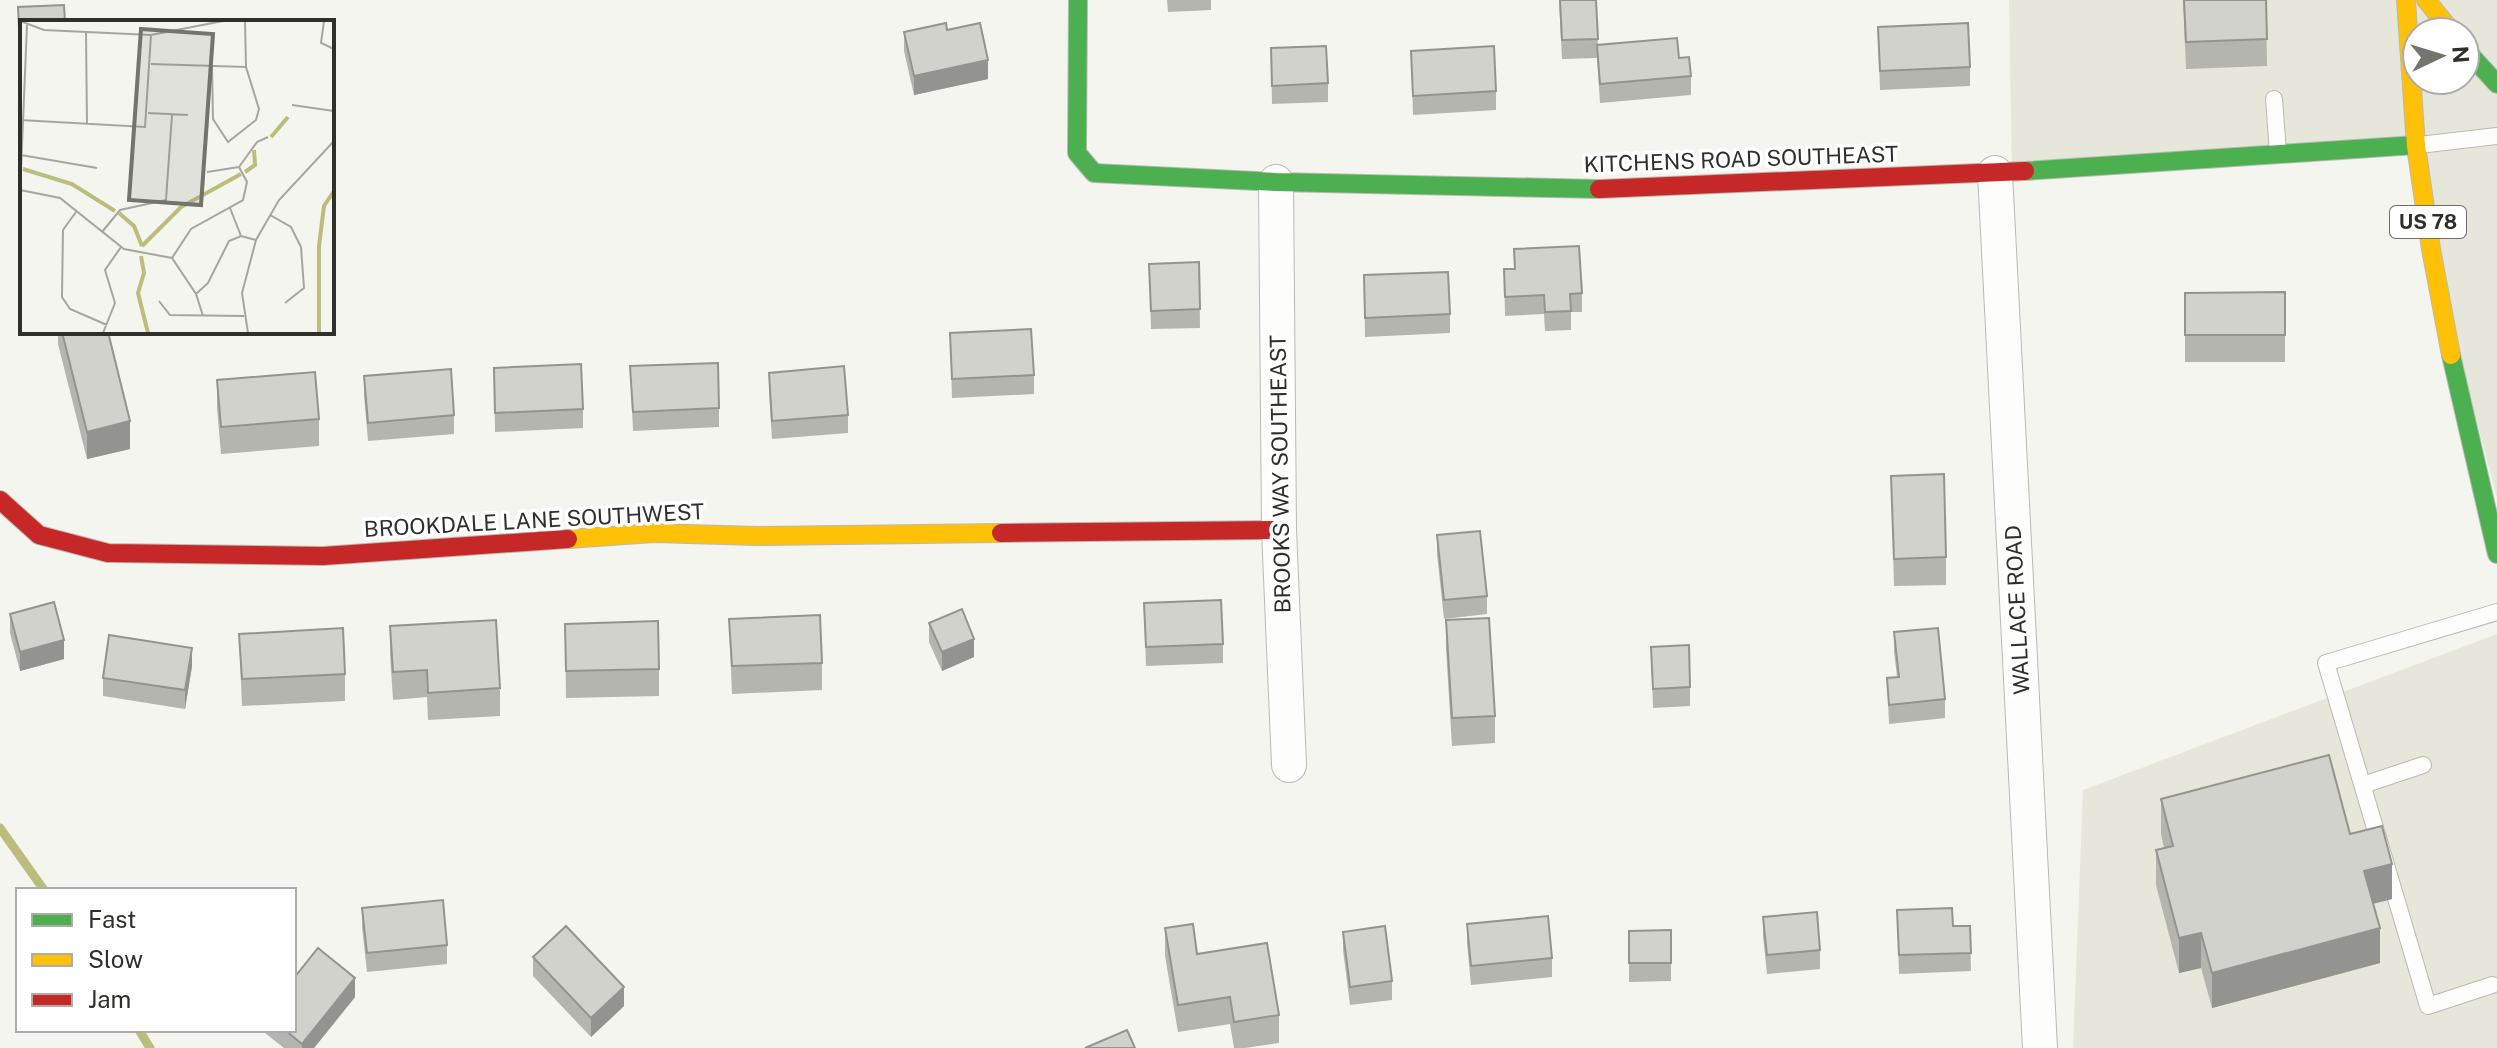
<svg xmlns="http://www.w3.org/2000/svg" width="2497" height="1048" viewBox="0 0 2497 1048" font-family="'Public Sans',sans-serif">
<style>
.built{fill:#e6e7da;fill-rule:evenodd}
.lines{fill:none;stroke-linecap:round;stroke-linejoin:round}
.stream{stroke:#bcbd7d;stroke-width:9}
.lane-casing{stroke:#b9bab5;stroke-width:18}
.street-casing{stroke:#b9bab5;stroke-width:36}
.fast-casing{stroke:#b9bab5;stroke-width:20}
.slow-casing{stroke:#b9bab5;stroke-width:20}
.jam-casing{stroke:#b9bab5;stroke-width:20}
.lane{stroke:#fdfefc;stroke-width:16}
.street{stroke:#fdfefc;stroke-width:34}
.fast{stroke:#4caf50;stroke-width:18}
.slow{stroke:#ffc107;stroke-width:18}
.jam{stroke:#c62828;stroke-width:18}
.wall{fill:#b5b5b0}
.shaded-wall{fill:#939390}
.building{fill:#d2d2cd;stroke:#939390;stroke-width:2}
.labels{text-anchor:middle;stroke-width:7;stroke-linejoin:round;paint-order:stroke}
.shield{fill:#fff;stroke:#6d6d6b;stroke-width:2}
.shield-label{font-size:20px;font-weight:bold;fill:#2f2f2b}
.street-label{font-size:22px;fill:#2f2f2b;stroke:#fff}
.inset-river{fill:none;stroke:#bcbd7d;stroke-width:4}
.inset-road{fill:none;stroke:#a5a6a0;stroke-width:2}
.view{fill:#74746f;fill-opacity:0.15;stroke:#74746f;stroke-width:4}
.inset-edge{fill:none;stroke:#2f2f2b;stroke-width:4}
</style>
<rect width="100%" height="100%" fill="#f4f5ee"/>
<g class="built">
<path d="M2009,0H2497V498L2404,144L2012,175ZM2417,32H2465V80H2417Z"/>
<polygon points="2497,634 2497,1048 2073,1048 2083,790"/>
</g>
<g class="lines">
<g class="stream">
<polyline points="0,828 44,890"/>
<polyline points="139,1030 150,1048"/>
</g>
<g class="lane-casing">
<g id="lane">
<polyline points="2274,99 2278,153"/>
<polyline points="2419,145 2497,136"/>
<polyline points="2363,785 2423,765"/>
<polyline points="2492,985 2428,1006 2326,663 2497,612"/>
</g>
</g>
<g class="street-casing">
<g id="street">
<polyline points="1995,173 2040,1048"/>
<polyline points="1276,182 1279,530 1289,765"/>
</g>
</g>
<g class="fast-casing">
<g id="fast">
<polyline points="1078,0 1077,153 1094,173 1276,182 1599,189"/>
<polyline points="2465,49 2497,84"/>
<polyline points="2025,171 2416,145"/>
<polyline points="2451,355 2497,554"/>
</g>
</g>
<g class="slow-casing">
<g id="slow">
<polyline points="2406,0 2416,146 2431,249 2451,355"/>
<polyline points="2426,0 2452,32"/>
<polyline points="568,539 654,533 757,536 1001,533"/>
</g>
</g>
<g class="jam-casing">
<g id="jam">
<polyline points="1599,189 2025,171"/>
<polyline points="0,500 39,535 108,553 323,556 568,539"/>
<polyline points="1001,533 1279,530"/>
</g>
</g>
<use href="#lane" class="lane"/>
<use href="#street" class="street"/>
<use href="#fast" class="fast"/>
<use href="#slow" class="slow"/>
<use href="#jam" class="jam"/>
</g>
<g class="wall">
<polygon points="1167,0 1211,0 1211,10 1168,12"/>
<polygon points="1559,0 1596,0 1598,45 1679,58 1691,76 1691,95 1600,103 1597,58 1562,59"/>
<polygon points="2183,0 2266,0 2267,66 2186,69"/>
<polygon points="18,7 22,22 22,110 18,26"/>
<polygon points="1878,27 1970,67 1970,86 1880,90"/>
<polygon points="947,30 988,79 914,95 904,51 904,32"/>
<polygon points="1271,48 1328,83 1328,102 1272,104"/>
<polygon points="1411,51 1496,91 1496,110 1413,115"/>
<polygon points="1514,249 1582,293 1582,312 1571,312 1571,330 1545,331 1544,314 1505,316 1504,269 1514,269"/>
<polygon points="1199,262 1200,328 1151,329 1149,264"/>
<polygon points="1364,275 1450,314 1450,333 1365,337"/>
<polygon points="2285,292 2285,362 2185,362 2185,293"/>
<polygon points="58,332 108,332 130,449 87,459 58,344"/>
<polygon points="950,333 1034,375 1034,394 952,398"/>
<polygon points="630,366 719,408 719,427 633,431"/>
<polygon points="494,368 583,409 583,428 495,432"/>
<polygon points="769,373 848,415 848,433 772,439 769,391"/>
<polygon points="364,376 454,415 454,434 368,441 364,395"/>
<polygon points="217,380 319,419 319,446 221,454 217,408"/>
<polygon points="1891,476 1946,557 1946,585 1894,586"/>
<polygon points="1437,535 1487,596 1487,614 1444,619 1437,554"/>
<polygon points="1144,603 1223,644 1223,663 1146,666"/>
<polygon points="10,614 64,659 20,671 10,633"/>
<polygon points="729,619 822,663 822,690 732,694"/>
<polygon points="1446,620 1495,716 1495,743 1452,746 1446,648"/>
<polygon points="929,623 974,657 942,671 929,642"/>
<polygon points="565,624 659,669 659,696 566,698"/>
<polygon points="390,626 500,688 500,716 428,720 427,697 393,700 390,654"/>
<polygon points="1894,632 1945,699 1945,718 1889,724 1887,678 1897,677 1894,651"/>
<polygon points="239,634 345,674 345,701 242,706"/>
<polygon points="1651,647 1690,687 1690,706 1653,708"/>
<polygon points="192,666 185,709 103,696 103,678"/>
<polygon points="2161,799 2350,834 2392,899 2373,904 2380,963 2212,1008 2201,968 2179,973 2156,885 2156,850 2164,848 2161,834"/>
<polygon points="362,908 447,945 447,964 367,972 362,927"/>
<polygon points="1897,910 1953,926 1970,926 1971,971 1899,974"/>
<polygon points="1763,917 1820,950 1820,969 1767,974 1763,936"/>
<polygon points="1467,924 1552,958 1552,977 1471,985 1467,943"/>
<polygon points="1165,928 1197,954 1279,1015 1279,1043 1245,1048 1234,1048 1230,1024 1178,1032 1165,956"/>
<polygon points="1671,930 1671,981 1629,982 1629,931"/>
<polygon points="1343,932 1392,981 1392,1000 1350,1005 1343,950"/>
<polygon points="533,957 624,1006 591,1037 533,976"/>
<polygon points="355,997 314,1048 284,1048 265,1033 265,1030 294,1030"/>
</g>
<g class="shaded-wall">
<polygon points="988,60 988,79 914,95 914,76"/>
<polygon points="130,421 130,449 87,459 87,432"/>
<polygon points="974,639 974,657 942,671 942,652"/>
<polygon points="64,640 64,659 20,671 20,652"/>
<polygon points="192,648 192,666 185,709 185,690"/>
<polygon points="2392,864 2392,899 2364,906 2364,871"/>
<polygon points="2380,928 2380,963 2212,1008 2212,973"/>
<polygon points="2201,933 2201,968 2179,973 2179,938"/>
<polygon points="355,978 355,997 314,1048 302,1048 302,1044"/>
<polygon points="624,987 624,1006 591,1037 591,1018"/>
</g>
<g class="building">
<polygon points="1560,0 1596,0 1598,39 1562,40"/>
<polygon points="2184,0 2266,0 2267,39 2186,42"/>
<polygon points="64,5 65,22 22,22 22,91 18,7"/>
<polygon points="946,23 947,30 980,23 988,60 914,76 904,32"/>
<polygon points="1968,23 1970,67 1880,71 1878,27"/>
<polygon points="1677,38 1679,58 1689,57 1691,76 1600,84 1597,45"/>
<polygon points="1326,46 1328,83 1272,86 1271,48"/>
<polygon points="1494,46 1496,91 1413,96 1411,51"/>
<polygon points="1579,246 1582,293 1570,294 1571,311 1545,312 1544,295 1505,297 1504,269 1515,269 1514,249"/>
<polygon points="1199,262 1200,309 1151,311 1149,264"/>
<polygon points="1448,272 1450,314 1365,318 1364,275"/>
<polygon points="2285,292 2285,335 2185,335 2185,293"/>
<polygon points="1031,329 1034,375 952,379 950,333"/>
<polygon points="62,332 108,332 130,421 87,432"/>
<polygon points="718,363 719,408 633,412 630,366"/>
<polygon points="581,364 583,409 495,413 494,368"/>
<polygon points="844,366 848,415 772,421 769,373"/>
<polygon points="451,369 454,415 368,423 364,376"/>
<polygon points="315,372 319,419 221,427 217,380"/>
<polygon points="1944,474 1946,557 1894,559 1891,476"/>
<polygon points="1480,531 1487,596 1444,600 1437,535"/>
<polygon points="1221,600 1223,644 1146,647 1144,603"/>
<polygon points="54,602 64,640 20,652 10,614"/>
<polygon points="962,609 974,639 942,652 929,623"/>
<polygon points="820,615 822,663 732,666 729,619"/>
<polygon points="1489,618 1495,716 1452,718 1446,620"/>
<polygon points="496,620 500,688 428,693 427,670 393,672 390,626"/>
<polygon points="658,621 659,669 566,671 565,624"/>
<polygon points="343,628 345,674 242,679 239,634"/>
<polygon points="1938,628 1945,699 1889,705 1887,678 1899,677 1894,632"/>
<polygon points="109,635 192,648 185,690 103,678"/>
<polygon points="1689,645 1690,687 1653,689 1651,647"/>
<polygon points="2329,755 2350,834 2382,826 2392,864 2364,871 2380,928 2212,973 2201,933 2179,938 2156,850 2173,846 2161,799"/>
<polygon points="443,900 447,945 367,953 362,908"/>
<polygon points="1952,908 1953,926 1970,926 1971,953 1899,955 1897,910"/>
<polygon points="1817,912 1820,950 1767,955 1763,917"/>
<polygon points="1548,916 1552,958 1471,966 1467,924"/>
<polygon points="1193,924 1197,954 1267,943 1279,1015 1234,1022 1230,997 1178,1005 1165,928"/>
<polygon points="566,926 624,987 591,1018 533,957"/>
<polygon points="1385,926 1392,981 1350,987 1343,932"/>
<polygon points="1671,930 1671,963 1629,963 1629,931"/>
<polygon points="318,948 355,978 302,1044 285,1030 294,1030 294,978"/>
<polygon points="1127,1030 1135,1048 1085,1048"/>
</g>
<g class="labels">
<rect class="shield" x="2390" y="206" width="76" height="32" rx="6"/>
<g class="shield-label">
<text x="2428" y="229">US 78</text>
</g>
<g class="street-label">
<text transform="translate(1741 159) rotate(-2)" y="8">KITCHENS ROAD SOUTHEAST</text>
<text transform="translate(1280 474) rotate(-91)" y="8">BROOKS WAY SOUTHEAST</text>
<text transform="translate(534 520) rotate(-3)" y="8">BROOKDALE LANE SOUTHWEST</text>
<text transform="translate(2017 610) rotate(-93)" y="8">WALLACE ROAD</text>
</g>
</g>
<g transform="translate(20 20)">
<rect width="314" height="314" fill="#f4f5ee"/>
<path class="inset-river" d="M251,117L268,97M3,149L52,164L95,191M225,152L235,145L234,130M99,193L114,206L122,226M122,226L161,187L221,154M121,236L124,253L118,273L128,313M299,313V226L304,186L314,171"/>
<path class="inset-road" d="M0,1L24,10L131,15L203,1M304,1L301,23L314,29M66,13L67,104M131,44L226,47M192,45L193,99L208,122L236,100L239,89L226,47L225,1M272,85L314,91M128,93L168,95M0,100L125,107L131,15M1,135L77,148M219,147L237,122L248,117M187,152L219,147M0,170L40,178L104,229L152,238L176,274L183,296M0,174L7,5M210,188L221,216M56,192L43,210L42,277L50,289L87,305M250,195L271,207L281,227L284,268L265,283M82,212L100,190L146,180L152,95M152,238L171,209L223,180L227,162L219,147M176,274L188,263L209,221L221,216L236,220M139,281L150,295L224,296M83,313L95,283L85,250L101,227M228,313L222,273L236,220L259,180L314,121"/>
<path class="view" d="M121,9L193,14L181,185L109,180Z"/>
<rect width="314" height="314" class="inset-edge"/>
</g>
<rect x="16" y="888" width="280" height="144" fill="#ffffff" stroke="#acacaa" stroke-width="2"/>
<rect x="32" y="914" width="40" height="12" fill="#4caf50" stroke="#acacaa" stroke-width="2"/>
<text x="88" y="928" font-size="24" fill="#2f2f2b">Fast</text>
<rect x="32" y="954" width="40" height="12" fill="#ffc107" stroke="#acacaa" stroke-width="2"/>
<text x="88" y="968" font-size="24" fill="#2f2f2b">Slow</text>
<rect x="32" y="994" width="40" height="12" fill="#c62828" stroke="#acacaa" stroke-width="2"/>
<text x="88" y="1008" font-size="24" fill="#2f2f2b">Jam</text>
<g transform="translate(2441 56) rotate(86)"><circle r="38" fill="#ffffff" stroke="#acacaa" stroke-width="2"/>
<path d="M0-6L14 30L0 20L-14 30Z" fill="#74746f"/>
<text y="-12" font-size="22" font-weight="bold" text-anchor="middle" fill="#2f2f2b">N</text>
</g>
</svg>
